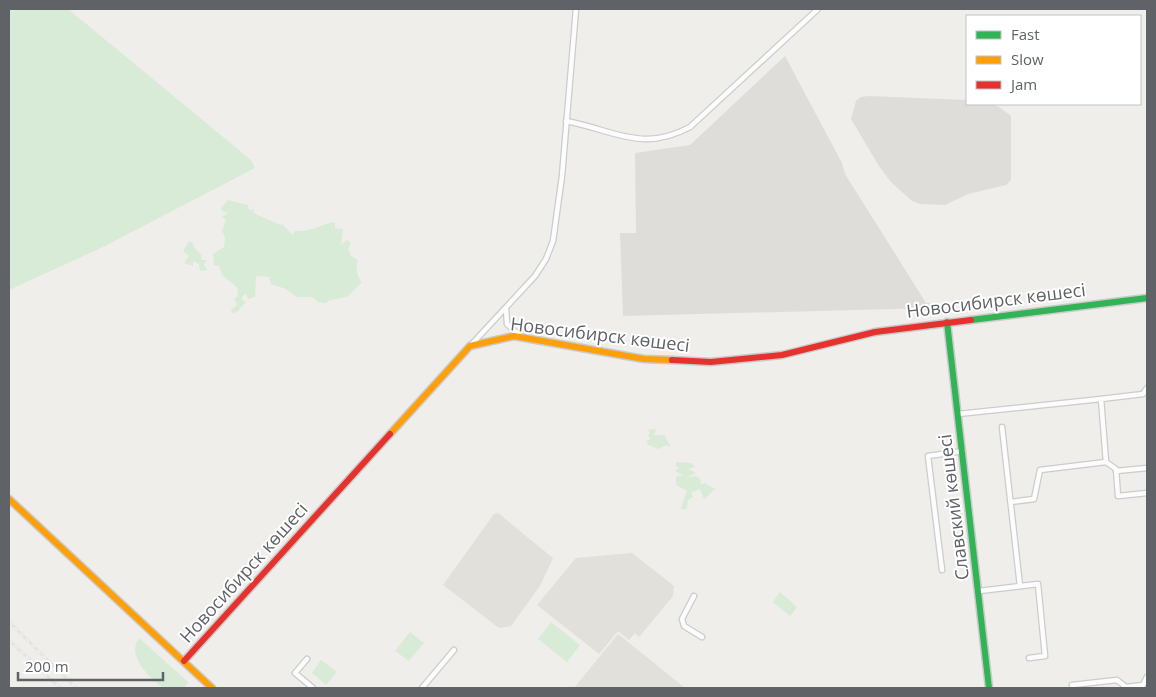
<svg xmlns="http://www.w3.org/2000/svg" width="1156" height="697" viewBox="0 0 1156 697" font-family="'Open Sans',sans-serif">
<style>
.industrial{fill:#dfddda}
.education{fill:#e2e0da}
.green{fill:#d8ebd6}
.lines{fill:none;stroke-linecap:round;stroke-linejoin:round}
.street-casing{stroke:#cbcccc;stroke-width:7}
.fast-casing{stroke:#cacacb;stroke-width:9}
.slow-casing{stroke:#cacacb;stroke-width:9}
.jam-casing{stroke:#cacacb;stroke-width:9}
.street{stroke:#fdfcfc;stroke-width:4.5}
.fast{stroke:#30b455;stroke-width:6}
.slow{stroke:#ff9f0a;stroke-width:6}
.jam{stroke:#e5322d;stroke-width:6}
.rail-casing{stroke:#e4e4e4;stroke-width:3}
.rail{stroke:#fff;stroke-width:1;stroke-dasharray:4;stroke-linecap:butt}
.labels{text-anchor:middle;stroke-width:4;stroke-linejoin:round;paint-order:stroke}
.street-label{font-size:18px;fill:#5f6368;stroke:#fff}
</style>
<rect width="100%" height="100%" fill="#efeeea"/>
<g class="industrial">
<polygon points="785,56 842,163 845,174 926,303 931,303 931,308 623,316 620,233 636,233 635,153 690,145"/>
<polygon points="868,96 967,100 967,104 991,104 999,107 1011,116 1011,180 1006,185 968,194 945,205 920,204 912,201 891,182 879,166 851,119 856,101 861,97"/>
</g>
<g class="education">
<polygon points="498,513 553,558 540,586 511,626 499,628 443,585 494,514"/>
<polygon points="632,553 674,586 673,596 639,637 635,633 629,640 618,631 599,654 537,605 576,558"/>
<polygon points="618,634 685,688 574,688"/>
</g>
<g class="green">
<polygon points="9,9 68,9 251,160 255,168 103,247 9,290"/>
<path d="M228,200L248,205L249,210L255,209L253,212L256,214L280,225L282,224L293,235L295,231C313,232 318,225 335,222V228L343,229L341,245L347,240L351,243L348,249L351,256L358,260C355,265 357,278 362,282L347,297L330,300L326,303L318,302L312,297H296L286,289L271,284L269,277L256,276L255,297L248,299L246,294L242,296V300L246,302L237,312L232,313L231,310L237,305L234,299L238,296L237,287L222,275L219,266L214,265L213,254L224,247L225,237L222,231L226,220L222,217L228,213L222,211L221,208Z"/>
<polygon points="189,241 193,243 193,246 201,255 202,260 207,260 204,264 207,270 200,271 199,264 193,261 193,266 184,263 189,256 183,251"/>
<polygon points="656,429 654,435 664,435 671,447 666,445 659,449 648,445 646,441 651,439 648,436 650,433 648,430"/>
<polygon points="676,462 691,463 695,467 685,470 691,470 695,473 687,478 696,476 700,479 701,484 705,483 715,489 704,499 700,489 691,493 693,497 688,500 687,508 684,510 681,508 687,491 676,485 676,477 683,475 675,471 679,468 676,466"/>
<polygon points="780,592 797,607 790,616 773,602"/>
<polygon points="551,622 580,645 567,662 538,639"/>
<polygon points="410,632 424,643 409,661 395,651"/>
<path d="M139,638L188,682L185,687L163,688C149,677 126,656 139,638Z"/>
<polygon points="321,660 337,672 326,685 312,673"/>
</g>
<g class="lines">
<g class="street-casing">
<g id="street">
<path d="M566,121C614,130 642,153 690,127L818,9"/>
<polyline points="506,308 507,324 521,337"/>
<polyline points="471,345 535,276 546,259 553,241 562,176 576,9"/>
<polyline points="1101,399 1143,394 1147,388"/>
<polyline points="958,414 1101,399 1106,462 1116,469 1118,496 1147,493"/>
<polyline points="1002,427 1020,586"/>
<polyline points="1116,471 1147,468"/>
<polyline points="1011,502 1034,499 1040,470 1106,462"/>
<polyline points="942,570 928,456 963,451"/>
<polyline points="979,591 1038,584 1045,656 1029,658"/>
<polyline points="694,596 682,619 684,626 702,637"/>
<polyline points="307,659 295,673 313,688"/>
<polyline points="422,688 454,650"/>
<polyline points="1073,688 1072,685 1117,680 1126,687 1143,685 1147,677"/>
</g>
</g>
<g class="fast-casing">
<g id="fast">
<polyline points="971,320 1147,298"/>
<polyline points="947,322 989,688"/>
</g>
</g>
<g class="slow-casing">
<g id="slow">
<polyline points="390,434 470,346 514,336 644,359 672,360"/>
<polyline points="9,499 212,688"/>
</g>
</g>
<g class="jam-casing">
<g id="jam">
<polyline points="672,360 711,362 782,355 875,332 971,320"/>
<polyline points="184,661 390,434"/>
</g>
</g>
<use href="#street" class="street"/>
<use href="#fast" class="fast"/>
<use href="#slow" class="slow"/>
<use href="#jam" class="jam"/>
<g class="rail-casing">
<g id="rail">
<polyline points="9,622 76,688"/>
<polyline points="9,640 60,688"/>
</g>
</g>
<use href="#rail" class="rail"/>
</g>
<g class="labels">
<g class="street-label">
<text transform="translate(996 301) rotate(-7)" y="6">Новосибирск көшесі</text>
<text transform="translate(600 335) rotate(7)" y="6">Новосибирск көшесі</text>
<text transform="translate(954 507) rotate(-97)" y="6">Славский көшесі</text>
<text transform="translate(244 573) rotate(-48)" y="6">Новосибирск көшесі</text>
</g>
</g>
<rect width="1156" height="697" fill="none" stroke="#5f6368" stroke-width="20"/>
<rect x="966" y="15" width="175" height="90" fill="#ffffff" stroke="#bfc1c3"/>
<rect x="976" y="31" width="25" height="8" fill="#30b455" stroke="#bfc1c3"/>
<text x="1011" y="40" font-size="15" fill="#5f6368">Fast</text>
<rect x="976" y="56" width="25" height="8" fill="#ff9f0a" stroke="#bfc1c3"/>
<text x="1011" y="65" font-size="15" fill="#5f6368">Slow</text>
<rect x="976" y="81" width="25" height="8" fill="#e5322d" stroke="#bfc1c3"/>
<text x="1011" y="90" font-size="15" fill="#5f6368">Jam</text>
<path d="M18 672v8h145v-8" fill="none" stroke="#5f6368" stroke-width="2.5"/>
<text x="25" y="672" font-size="15" fill="#5f6368" stroke="#ffffff" stroke-width="4" paint-order="stroke">200 m</text>
</svg>
